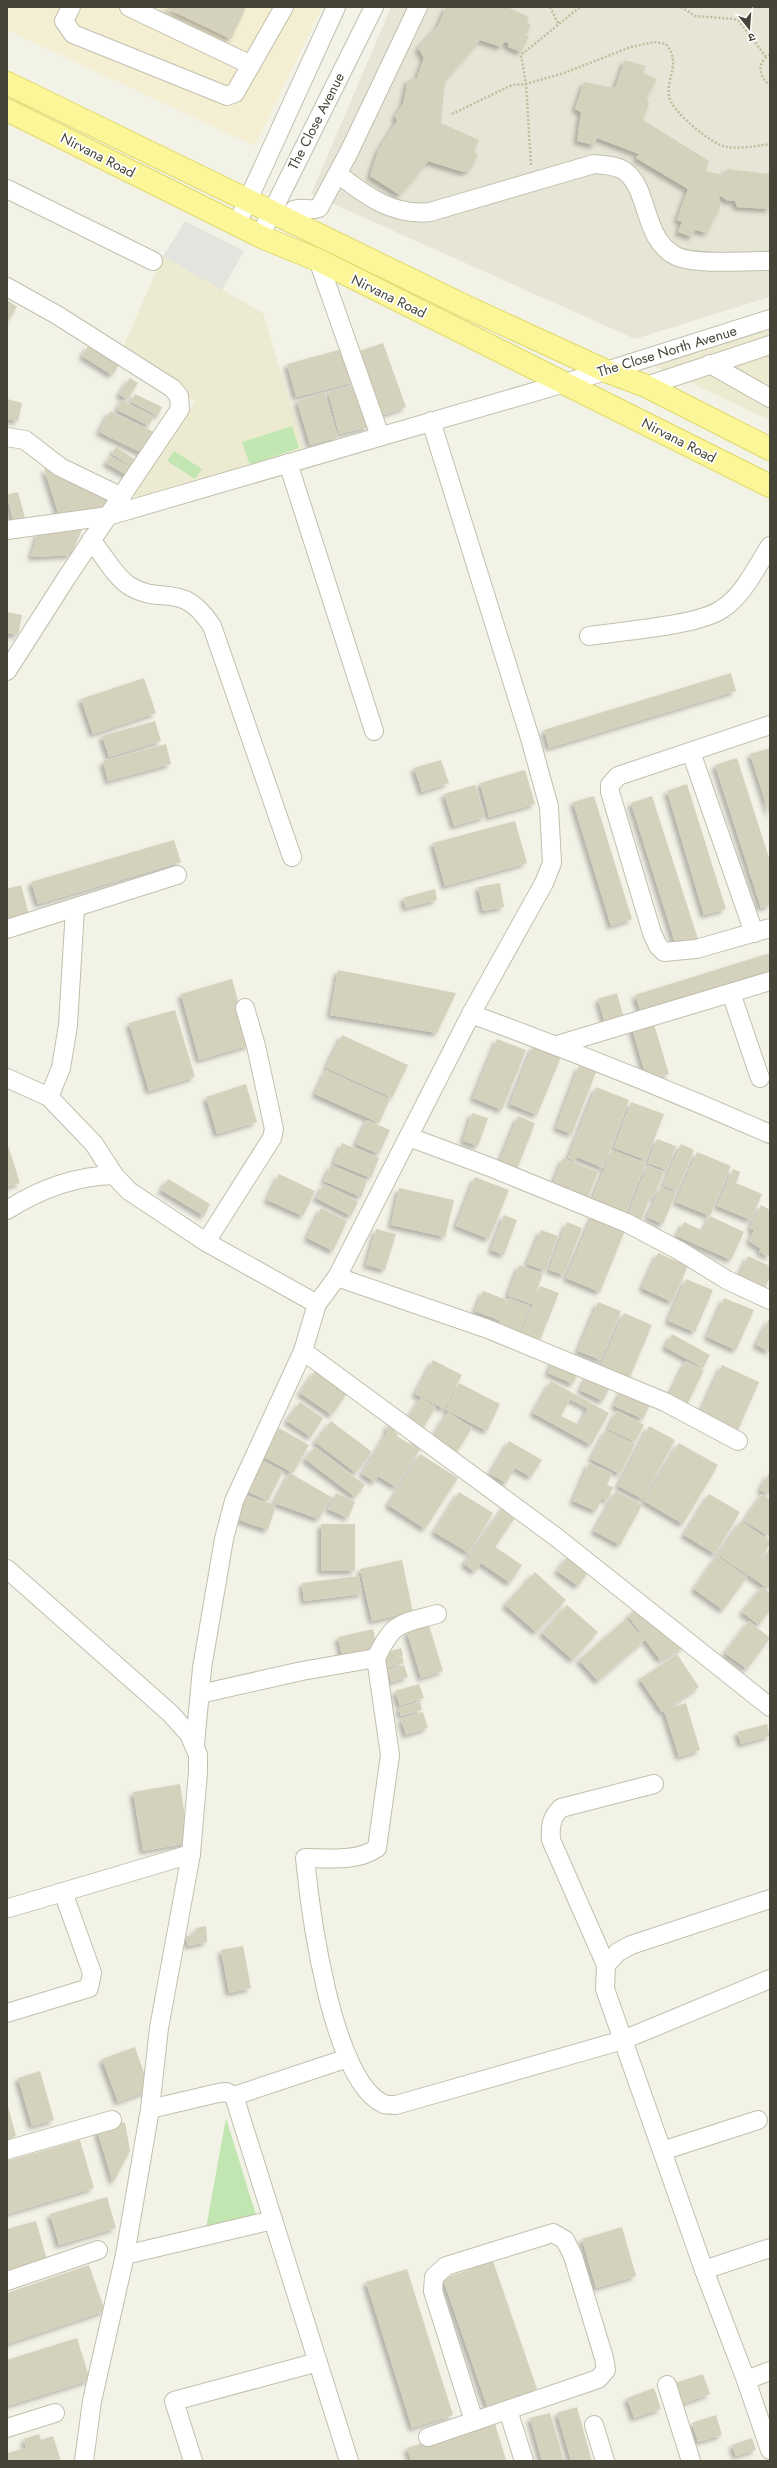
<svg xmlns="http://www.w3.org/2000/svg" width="777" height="2468" viewBox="0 0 777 2468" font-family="Jost,'Noto Sans Devanagari',sans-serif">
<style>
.residential{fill:#e7e6d6}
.commercial{fill:#f4eed3}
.education{fill:#ecebd2}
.green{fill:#c2e6b1}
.parking{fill:#e4e4df}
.building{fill:#d4d1bd;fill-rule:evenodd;filter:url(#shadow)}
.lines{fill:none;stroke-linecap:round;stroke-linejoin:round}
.minor-casing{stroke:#c1bfad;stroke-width:20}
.major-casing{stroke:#e0d969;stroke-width:24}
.path{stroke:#c0bc9c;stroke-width:2.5;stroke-dasharray:2 2;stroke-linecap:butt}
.minor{stroke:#fff;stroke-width:18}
.major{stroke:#fbf799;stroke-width:22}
.labels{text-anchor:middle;stroke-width:3.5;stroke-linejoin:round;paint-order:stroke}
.street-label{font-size:14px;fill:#464436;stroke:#fff}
</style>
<defs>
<filter id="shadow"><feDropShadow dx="-3.5" dy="3.5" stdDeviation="2" flood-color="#0004"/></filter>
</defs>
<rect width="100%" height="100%" fill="#f3f2e7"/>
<polygon class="residential" points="391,7 770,7 770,297 635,339 311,194"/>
<polygon class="commercial" points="7,7 322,7 255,146 7,30"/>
<g class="education">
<polygon points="163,256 263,313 304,449 136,500 134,491 195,402 121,352"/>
<polygon points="770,330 770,420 654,366"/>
</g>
<g class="green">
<polygon points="292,426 299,448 250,465 242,442"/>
<polygon points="174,451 202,469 195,479 167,461"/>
<polygon points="226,2118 256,2215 206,2228"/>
</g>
<polygon class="parking" points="185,221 244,251 222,290 163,256"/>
<g class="building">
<polygon points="164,7 246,7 231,39"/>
<polygon points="446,7 507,7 529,17 527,21 531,26 525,35 529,36 521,52 508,47 508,43 504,42 501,47 480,40 445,80 441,123 479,140 474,152 478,155 470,170 463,172 428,161 400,195 370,176 378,151 397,121 395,116 403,104 408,80 417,78 424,58 418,48 438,26"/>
<polygon points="625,60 646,66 643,73 657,79 647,97 649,104 643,120 709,161 705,171 724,175 727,169 770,174 770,209 737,207 735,201 728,201 719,195 720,208 707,233 695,230 692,237 678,232 682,222 677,220 688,189 636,158 639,154 597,138 594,145 577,141 581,112 575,109 584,82 615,88"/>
<polygon points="7,300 17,307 7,323"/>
<polygon points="383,343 406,407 377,417 354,353"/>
<polygon points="88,346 119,365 112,375 82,356"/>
<polygon points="346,348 355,382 296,397 287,364"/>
<polygon points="130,378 138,383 127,400 119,394"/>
<polygon points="357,384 369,427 339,434 328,392"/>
<polygon points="325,392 338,437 310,445 297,401"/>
<polygon points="135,394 162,407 158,416 131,402"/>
<polygon points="7,399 22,403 18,421 7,419"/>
<polygon points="122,400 154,416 149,426 117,410"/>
<polygon points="110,411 154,432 144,454 99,432"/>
<polygon points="116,447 136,460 132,467 112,454"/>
<polygon points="111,456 133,469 128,476 106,463"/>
<polygon points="44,468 112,501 108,509 60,519"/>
<polygon points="18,492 25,518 13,521 7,495"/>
<polygon points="83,527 71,555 31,557 38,533"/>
<polygon points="7,612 22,615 18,635 7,633"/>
<polygon points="731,673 736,691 549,748 544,730"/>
<polygon points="144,678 156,713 93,734 81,699"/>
<polygon points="155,721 161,741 109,757 102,736"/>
<polygon points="166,744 171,764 108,781 103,761"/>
<polygon points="770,748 770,816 750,754"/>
<polygon points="737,758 770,861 770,905 761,908 715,765"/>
<polygon points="441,760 449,783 422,792 414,768"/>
<polygon points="525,770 535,804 489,817 480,783"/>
<polygon points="687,784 726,909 704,915 667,791"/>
<polygon points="475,785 485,817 454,826 444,794"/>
<polygon points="594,796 632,919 611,926 573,802"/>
<polygon points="652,796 698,939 676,946 631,803"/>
<polygon points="515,821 527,863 445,886 433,843"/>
<polygon points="174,840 181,862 38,904 31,882"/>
<polygon points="500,883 504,907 483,911 478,887"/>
<polygon points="21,885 29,914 7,920 7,889"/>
<polygon points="435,889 437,900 406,908 403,898"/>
<polygon points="770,953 770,973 641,1013 635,995"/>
<polygon points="338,970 456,993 437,1033 330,1015"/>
<polygon points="232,979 250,1045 199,1060 181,994"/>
<polygon points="617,993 624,1018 605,1024 598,999"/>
<polygon points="175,1010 195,1077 149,1091 129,1023"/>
<polygon points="652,1018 669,1074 647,1080 631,1025"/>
<polygon points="342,1035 408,1065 392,1098 326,1068"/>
<polygon points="497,1039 526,1050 502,1110 473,1098"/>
<polygon points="533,1046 561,1057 537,1115 510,1104"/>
<polygon points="579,1066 596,1072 572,1134 556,1128"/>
<polygon points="326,1070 390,1099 379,1123 315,1094"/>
<polygon points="246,1084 257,1122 217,1134 206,1097"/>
<polygon points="596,1087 629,1100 603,1168 577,1157 575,1161 568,1158"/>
<polygon points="631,1102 664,1114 646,1160 614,1148"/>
<polygon points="472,1113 488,1118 478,1146 463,1141"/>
<polygon points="518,1116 535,1123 516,1172 498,1166"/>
<polygon points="367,1120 390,1130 379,1154 356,1144"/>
<polygon points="657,1139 676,1146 667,1170 648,1163"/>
<polygon points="7,1142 20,1183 7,1187"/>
<polygon points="342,1143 379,1158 371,1178 334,1163"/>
<polygon points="681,1144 694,1150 677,1191 663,1186"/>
<polygon points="612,1150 646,1163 625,1215 591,1202"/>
<polygon points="697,1152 731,1166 710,1216 676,1202"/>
<polygon points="563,1158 598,1172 587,1199 552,1186"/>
<polygon points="331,1165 367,1181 361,1197 324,1181"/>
<polygon points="648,1165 664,1172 653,1198 650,1197 641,1221 628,1216 637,1192 648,1195 637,1191"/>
<polygon points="733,1169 740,1172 736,1183 762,1194 751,1220 717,1206"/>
<polygon points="279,1174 315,1191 303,1216 267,1200"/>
<polygon points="475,1177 509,1190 489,1239 456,1226"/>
<polygon points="168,1179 210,1204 204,1216 161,1190"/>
<polygon points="324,1184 358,1202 351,1216 316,1198"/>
<polygon points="661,1187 676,1193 663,1224 647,1217"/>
<polygon points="399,1188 454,1200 445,1237 391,1225"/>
<polygon points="761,1205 770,1210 770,1257 759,1252 761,1249 749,1241 754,1230 750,1228"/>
<polygon points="321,1208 347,1221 333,1251 307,1238"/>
<polygon points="593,1214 626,1228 600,1292 566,1278"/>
<polygon points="504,1215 517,1220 504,1255 491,1250"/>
<polygon points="710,1216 744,1232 731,1260 677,1236 684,1222 703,1231"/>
<polygon points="567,1222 582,1228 564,1275 549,1270"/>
<polygon points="376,1229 396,1234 385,1270 366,1265"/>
<polygon points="541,1230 558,1236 545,1271 527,1264"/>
<polygon points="658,1253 688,1266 672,1302 642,1288"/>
<polygon points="748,1256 770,1266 770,1277 763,1292 737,1280"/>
<polygon points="519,1265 543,1273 532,1304 508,1296"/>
<polygon points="686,1279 713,1290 695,1332 668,1321"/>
<polygon points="540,1286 559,1293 540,1340 521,1333"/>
<polygon points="483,1291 507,1300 499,1320 475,1311"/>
<polygon points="509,1298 530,1306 520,1331 499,1323"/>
<polygon points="724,1298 754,1310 736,1350 707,1337"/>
<polygon points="598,1302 621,1311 601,1360 578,1351"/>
<polygon points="624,1313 652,1325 630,1377 601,1365"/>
<polygon points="770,1317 770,1352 756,1345"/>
<polygon points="672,1334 710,1355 703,1368 665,1347"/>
<polygon points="554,1359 579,1371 573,1384 548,1373"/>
<polygon points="433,1360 462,1375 444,1409 415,1394"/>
<polygon points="686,1361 704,1370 687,1405 669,1396"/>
<polygon points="722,1365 759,1382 738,1430 700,1413"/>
<polygon points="315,1371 347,1393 332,1415 300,1393"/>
<polygon points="588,1374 611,1385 603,1401 580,1390"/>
<path d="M551,1381L609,1413L591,1445L533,1413ZM570,1399L588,1408L579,1425L561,1416Z"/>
<polygon points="459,1383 500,1404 487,1431 446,1410"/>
<polygon points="623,1388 651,1402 643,1419 614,1406"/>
<polygon points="421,1398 436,1407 423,1428 408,1418"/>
<polygon points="300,1402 323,1418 311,1437 287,1421"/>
<polygon points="617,1411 644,1425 635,1442 608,1429"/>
<polygon points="448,1412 472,1428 455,1455 431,1440"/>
<polygon points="331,1421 372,1452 356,1473 315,1442"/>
<polygon points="391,1422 397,1426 394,1431 398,1434 397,1436 411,1445 414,1439 423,1444 396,1487 378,1476 375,1482 362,1474 388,1431 386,1430"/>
<polygon points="649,1426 675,1440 643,1499 618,1486"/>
<polygon points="279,1428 309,1445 293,1473 262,1456"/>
<polygon points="606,1430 635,1444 620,1474 591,1459"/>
<polygon points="509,1441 542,1460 531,1477 515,1468 506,1483 490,1474"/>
<polygon points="679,1443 718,1465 683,1524 644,1501"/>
<polygon points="315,1447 365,1485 355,1497 305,1459"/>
<polygon points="420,1454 458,1478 425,1529 388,1505"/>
<polygon points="261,1461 283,1471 268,1501 246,1491"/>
<polygon points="589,1463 612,1473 607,1485 613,1487 607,1501 602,1498 596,1511 573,1501"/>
<polygon points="770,1471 770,1495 760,1490"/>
<polygon points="290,1473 331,1497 319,1519 274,1503"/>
<polygon points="616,1491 642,1505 620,1545 594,1531"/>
<polygon points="459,1492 493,1513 469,1553 434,1532"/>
<polygon points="336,1493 355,1502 348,1518 328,1509"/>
<polygon points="709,1494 740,1512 715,1554 684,1535"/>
<polygon points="762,1494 770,1499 770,1537 744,1521"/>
<polygon points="247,1496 276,1505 268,1530 239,1520"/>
<polygon points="505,1505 517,1514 495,1547 522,1565 510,1583 481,1563 475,1572 464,1564"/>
<polygon points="741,1521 770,1541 770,1544 749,1576 718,1555"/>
<rect x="321" y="1524" width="34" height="47"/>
<polygon points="770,1548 770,1590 750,1576"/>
<polygon points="568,1556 589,1571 578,1586 557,1571"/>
<polygon points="717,1556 747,1577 723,1610 694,1589"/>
<polygon points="402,1560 413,1612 372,1621 360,1569"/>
<polygon points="535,1572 566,1600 536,1632 505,1605"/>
<polygon points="359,1576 362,1594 304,1601 302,1583"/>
<polygon points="762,1587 770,1593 770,1610 759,1625 742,1612"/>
<polygon points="567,1605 598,1632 573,1660 542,1633"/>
<polygon points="640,1606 685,1646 660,1660 628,1616"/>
<polygon points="626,1619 645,1640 598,1681 579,1660"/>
<polygon points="749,1621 770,1638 747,1669 725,1653"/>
<polygon points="429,1625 443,1671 421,1678 407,1632"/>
<polygon points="373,1629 377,1648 342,1656 338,1637"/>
<polygon points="401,1648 403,1655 386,1661 384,1653"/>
<polygon points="677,1654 699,1687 662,1712 640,1679"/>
<polygon points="402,1656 404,1663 388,1668 386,1662"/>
<polygon points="404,1665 408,1677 391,1682 388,1670"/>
<polygon points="419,1684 424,1698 400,1706 395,1691"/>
<polygon points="420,1702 422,1710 401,1716 399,1708"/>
<polygon points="686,1703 700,1750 679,1757 664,1710"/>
<polygon points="423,1712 428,1728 406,1735 401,1719"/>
<polygon points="767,1724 770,1736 741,1744 737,1732"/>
<polygon points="180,1784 189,1843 143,1851 133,1792"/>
<polygon points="206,1926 207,1942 188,1946 186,1936 194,1935 193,1932 197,1931 196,1928"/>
<polygon points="243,1946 251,1988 229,1993 221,1950"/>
<polygon points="135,2047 150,2090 118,2102 102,2059"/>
<polygon points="40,2071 54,2120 32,2126 18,2078"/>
<polygon points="7,2103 16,2136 7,2139"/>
<polygon points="125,2122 130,2151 113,2183 97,2130"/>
<polygon points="80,2140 94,2188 7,2214 7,2161"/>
<polygon points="107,2197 116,2228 59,2245 50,2214"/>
<polygon points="36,2221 47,2260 7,2271 7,2229"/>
<polygon points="622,2227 636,2276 596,2288 582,2239"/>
<polygon points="493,2261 537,2389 487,2406 443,2279"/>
<polygon points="89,2265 105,2311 7,2344 7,2293"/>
<polygon points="407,2269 453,2415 412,2428 366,2282"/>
<polygon points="77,2338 90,2380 7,2406 7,2360"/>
<polygon points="703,2374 710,2394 682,2404 675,2383"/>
<polygon points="654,2388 661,2409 634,2418 627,2398"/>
<polygon points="577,2407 592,2461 571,2461 557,2413"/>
<polygon points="550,2413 564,2461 542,2461 530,2418"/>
<polygon points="716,2415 722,2435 698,2442 692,2423"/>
<polygon points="494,2421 506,2460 411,2461 407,2448"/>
<polygon points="39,2434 41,2440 53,2436 61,2461 7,2461 7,2453 26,2448 24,2439"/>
<polygon points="752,2438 756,2450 736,2456 732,2445"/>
</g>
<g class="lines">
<g class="minor-casing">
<g id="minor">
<polyline points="71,7 64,21 73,34 227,96 235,93 284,7"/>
<polyline points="129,7 251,65"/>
<path d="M338,174C366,196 393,216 430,212L594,164C604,165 617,165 626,172C650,192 643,240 676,256C694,265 748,261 770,261"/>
<polyline points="7,189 153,261"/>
<path d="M288,220L294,210C303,206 309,212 319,208L349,152L418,7"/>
<polyline points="237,224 336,7"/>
<polyline points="260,236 374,7"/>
<polyline points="318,260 380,436"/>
<polyline points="7,287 57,315 172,388 179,396 180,409 67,577 7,671"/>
<polyline points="710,364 770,398"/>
<polyline points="646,386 770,345"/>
<polyline points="7,437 25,440 60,467 122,497"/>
<polyline points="288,463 374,731"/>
<polyline points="7,530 108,516 606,371 770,319"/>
<path d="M91,540C103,554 113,574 128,585C162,607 181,579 212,626L292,857"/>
<path d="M589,636C620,631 698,626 722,609C743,596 757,566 770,546"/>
<polyline points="770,725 618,776 610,785 610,792 652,933 658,946 664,952 696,949 770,928"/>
<polyline points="691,752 754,933"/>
<polyline points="7,929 177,875"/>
<polyline points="731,993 760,1078"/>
<path d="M471,1014C572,1051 672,1091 770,1134"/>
<polyline points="557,1045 770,981"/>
<polyline points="7,1078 49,1097 94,1144 114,1175 129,1191 206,1242 317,1304"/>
<polyline points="49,1097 61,1068 68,1025 75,908"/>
<polyline points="409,1137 490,1167 627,1223 680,1251 727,1280 770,1300"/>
<path d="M7,1210C40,1189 75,1176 114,1175"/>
<polyline points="206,1242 272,1138 274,1129 256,1046 245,1008"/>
<polyline points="337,1277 488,1329 665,1402 738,1441"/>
<polyline points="303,1351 556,1537 770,1707"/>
<polyline points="7,1569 170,1713 189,1734 198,1755 198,1772 191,1854 159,2028 150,2109 125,2255 92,2401 84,2461"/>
<path d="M376,1658L390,1755L377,1848C357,1862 329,1858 305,1858C310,1910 332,2082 384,2104C387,2105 393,2105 396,2105L623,2040L770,1979"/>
<path d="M200,1694L302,1671L376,1658C394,1621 398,1625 437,1614"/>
<polyline points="195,1745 202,1668 224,1539 234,1501 303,1351 317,1304 337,1277 471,1014 544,883 552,863 549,807 530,738 431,421"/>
<path d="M654,1784L561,1808C551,1818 550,1826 551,1840L606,1965L605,1989L704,2270L746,2380L770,2450"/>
<polyline points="9,1908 191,1854"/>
<polyline points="606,1965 618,1952 631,1945 770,1899"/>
<polyline points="7,2013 89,1988 92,1973 63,1892"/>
<polyline points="234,2096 348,2058"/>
<polyline points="150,2109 218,2093 226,2092 234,2096 349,2461"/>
<polyline points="7,2150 112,2120"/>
<polyline points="662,2151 758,2120"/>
<polyline points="125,2255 273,2220"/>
<polyline points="704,2270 770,2248"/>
<polyline points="7,2281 98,2250"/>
<polyline points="746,2380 770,2371"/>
<polyline points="667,2385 691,2461"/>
<polyline points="508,2410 524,2461"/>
<polyline points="594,2425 605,2461"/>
<polyline points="7,2428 55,2413"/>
<polyline points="428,2437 598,2379 606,2370 604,2358 573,2256 565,2240 553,2233 446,2266 434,2277 433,2291 474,2421"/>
<polyline points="193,2461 174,2401 318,2362"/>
</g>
</g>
<g class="major-casing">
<g id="major">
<polyline points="7,83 471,309 606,371 646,386 770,449"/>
<polyline points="7,110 264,238 318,260 770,486"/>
</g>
</g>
<g class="path">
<polyline points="550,7 559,25"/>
<polyline points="681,7 695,16 734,19 739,21 766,57"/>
<path d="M770,55C756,62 759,78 770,85"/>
<path d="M452,114L512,85L526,84L564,73L631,47L654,42L666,44C682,65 666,75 669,96C670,110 713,146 727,147C741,149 756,146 770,144"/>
<polyline points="531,165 526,84 521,55 580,7"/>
</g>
<use href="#minor" class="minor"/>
<use href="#major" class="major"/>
</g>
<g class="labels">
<g class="street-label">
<text transform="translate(316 121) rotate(-63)" y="5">The Close Avenue</text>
<text transform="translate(98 155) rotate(27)" y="5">Nirvana Road</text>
<text transform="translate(389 296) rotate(26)" y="5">Nirvana Road</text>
<text transform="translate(667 351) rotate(-17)" y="5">The Close North Avenue</text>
<text transform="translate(679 440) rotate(27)" y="5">Nirvana Road</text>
</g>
</g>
<rect width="777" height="2468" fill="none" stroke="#464436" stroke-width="16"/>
<g transform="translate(749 28) rotate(163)" stroke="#ffffff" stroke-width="3" paint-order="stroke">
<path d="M0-3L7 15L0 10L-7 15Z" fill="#464436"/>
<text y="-6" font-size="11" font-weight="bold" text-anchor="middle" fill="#464436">उ</text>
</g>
</svg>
